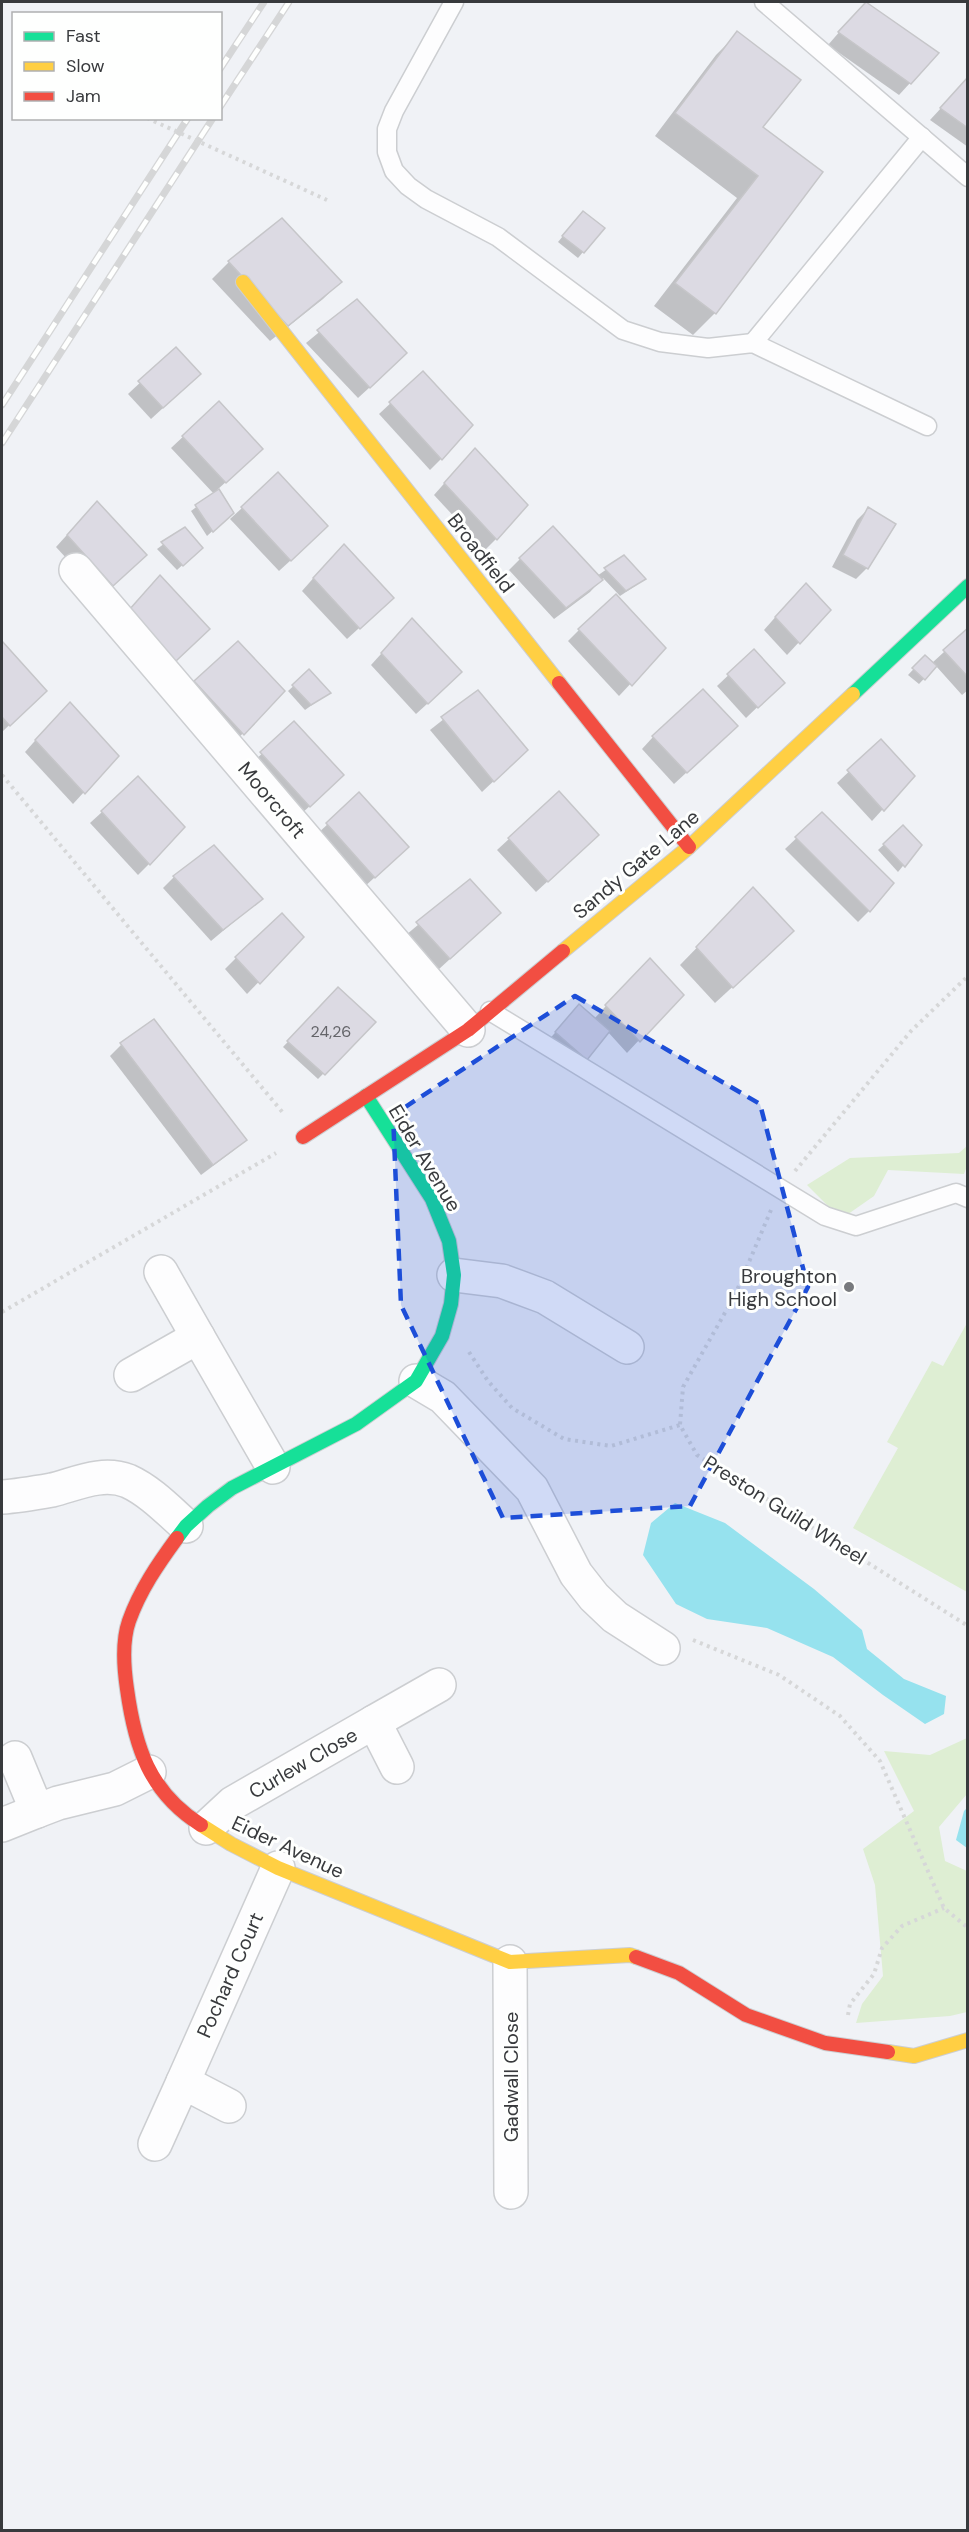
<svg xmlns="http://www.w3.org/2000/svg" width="969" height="2532" viewBox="0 0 969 2532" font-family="'DM Sans',sans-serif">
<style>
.green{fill:#deeed3}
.water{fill:#96e2ee}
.shadow{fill:#0003}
.building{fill:#dcdae3;stroke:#c6c6c9;stroke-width:1.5}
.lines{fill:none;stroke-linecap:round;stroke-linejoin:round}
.lane-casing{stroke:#ccced1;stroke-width:21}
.street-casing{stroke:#ccced1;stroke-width:36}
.fast-casing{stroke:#ccced1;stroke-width:16}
.slow-casing{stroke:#ccced1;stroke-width:16}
.jam-casing{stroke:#ccced1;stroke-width:16}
.path{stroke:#d6d7d8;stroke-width:4;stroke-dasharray:3 4.5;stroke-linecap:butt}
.lane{stroke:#fdfdfe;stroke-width:18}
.street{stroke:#fdfdfe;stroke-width:33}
.fast{stroke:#16e098;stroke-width:14}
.slow{stroke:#ffcf43;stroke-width:14}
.jam{stroke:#f24e42;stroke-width:14}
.rail-casing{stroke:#d5d6d7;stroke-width:7}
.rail{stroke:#fefffe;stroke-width:4.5;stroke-dasharray:14;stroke-linecap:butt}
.path-bridge{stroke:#d6d7d8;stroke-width:4;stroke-dasharray:3 4.5;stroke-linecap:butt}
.marked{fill:#1d4ed8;fill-opacity:0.2;stroke:#1d4ed8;stroke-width:4.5;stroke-dasharray:12 8;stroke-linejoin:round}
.poi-dot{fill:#787a7e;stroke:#fefffe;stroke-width:2}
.labels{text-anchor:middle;stroke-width:6;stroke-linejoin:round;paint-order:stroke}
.number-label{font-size:16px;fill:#646469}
.street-label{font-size:20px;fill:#383a3d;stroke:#fefffe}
.poi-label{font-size:20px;fill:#383a3d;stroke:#fefffe;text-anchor:end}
</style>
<rect width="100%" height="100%" fill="#f0f2f6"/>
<g class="green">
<polygon points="967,1146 967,1166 964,1174 888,1170 874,1196 841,1219 807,1185 850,1158 959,1153"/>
<polygon points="967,1323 967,1592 853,1528 898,1448 887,1442 932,1361 943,1366"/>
<polygon points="967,1738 967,1794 939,1827 945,1861 967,1871 967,2012 950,2016 856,2023 862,2004 883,1976 875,1885 863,1849 914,1811 884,1751 930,1755"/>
</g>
<g class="water">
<polygon points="675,1503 725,1523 814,1589 862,1630 867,1649 904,1679 946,1696 944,1714 925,1724 883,1695 833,1657 767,1628 707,1619 676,1604 643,1555 651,1523"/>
<polygon points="967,1808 967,1848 956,1840 964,1811"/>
</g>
<g class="shadow">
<polygon points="855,14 910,83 899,95 828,45"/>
<polygon points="738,33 761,127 821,172 715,313 693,335 654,306 737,198 655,136 716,55"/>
<polygon points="968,79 968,147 930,120"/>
<polygon points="578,218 583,252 578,258 558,242"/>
<polygon points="282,220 340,282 323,299 270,341 212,279 229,262"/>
<polygon points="357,301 394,365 358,398 306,343"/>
<polygon points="176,349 187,386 151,419 128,394"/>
<polygon points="423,373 441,459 430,470 379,414"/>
<polygon points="219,403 250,460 217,490 232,513 207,536 191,511 214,494 171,448"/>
<polygon points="464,461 496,539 485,550 434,495"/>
<polygon points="242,508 315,538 279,571 230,519"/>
<polygon points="868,509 867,568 856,579 832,567 857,520"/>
<polygon points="86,514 134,566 101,596 56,547"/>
<polygon points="184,529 201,548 177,570 157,549"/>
<polygon points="332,557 380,609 347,639 302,591"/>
<polygon points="624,557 644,579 638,584 620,596 603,578 590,592 554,619 509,570 520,559 597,576"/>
<polygon points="794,596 829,610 787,655 764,630"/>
<polygon points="579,630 664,648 619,696 568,641"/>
<polygon points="968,630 968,690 962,695 936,666 919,684 908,675 925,657 932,663"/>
<polygon points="401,632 449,684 416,714 371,665"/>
<polygon points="2,644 45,691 2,732"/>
<polygon points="754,651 771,694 746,718 717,686"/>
<polygon points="309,672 329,693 305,710 288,691"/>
<polygon points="196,682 283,691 226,751 179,699"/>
<polygon points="478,692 514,762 482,792 430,730"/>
<polygon points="58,715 117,756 73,804 25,752"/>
<polygon points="294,723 330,787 298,817 250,765"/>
<polygon points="653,737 724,738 674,784 642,749"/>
<polygon points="881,741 913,776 872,821 837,783"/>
<polygon points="559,793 586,846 536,892 497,850"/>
<polygon points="359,795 396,858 363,888 315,836"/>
<polygon points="102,812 149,864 138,875 90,823"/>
<polygon points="822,814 869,911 858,922 785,849"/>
<polygon points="903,827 920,845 898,872 878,850"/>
<polygon points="174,877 261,899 211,941 163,888"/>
<polygon points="470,881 488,924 438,970 406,935"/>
<polygon points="753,890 775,948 715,1003 680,965"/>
<polygon points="302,937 247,994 225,969 236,958"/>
<polygon points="638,971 681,995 627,1053 608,1032 574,1070 545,1044 579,1006 594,1019"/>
<polygon points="338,989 374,1022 318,1079 283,1047"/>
<polygon points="121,1045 245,1140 233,1151 201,1175 110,1056"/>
</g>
<g class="building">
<polygon points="866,2 939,53 911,84 838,32"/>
<polygon points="737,31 801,80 763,127 823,172 716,314 675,283 758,176 675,113"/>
<polygon points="968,77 968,128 940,108"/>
<polygon points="583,211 605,228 584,253 562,236"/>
<polygon points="282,218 342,282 288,326 228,261"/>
<polygon points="357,299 407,353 370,388 317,330"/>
<polygon points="176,347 201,374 163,408 138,381"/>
<polygon points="423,371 473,425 442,460 389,402"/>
<polygon points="219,401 263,449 226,483 182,436"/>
<polygon points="475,448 528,505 497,540 444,483"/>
<polygon points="278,472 328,526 291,561 241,507"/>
<polygon points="219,489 234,513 213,532 195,505"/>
<polygon points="97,501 147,555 113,586 67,535"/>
<polygon points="868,507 896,524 868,569 843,555"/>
<polygon points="553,526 603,580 566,608 519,558"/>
<polygon points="185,527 203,548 183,566 161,542"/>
<polygon points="344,544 394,598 360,629 313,578"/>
<polygon points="624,555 646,579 626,591 604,568"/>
<polygon points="160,575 210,629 176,661 129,610"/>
<polygon points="806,583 831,610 800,644 775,617"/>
<polygon points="616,594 666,648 632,686 578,629"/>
<polygon points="412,618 462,672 428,704 381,653"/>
<polygon points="968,628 968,677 943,650"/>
<polygon points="2,641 47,691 10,726 2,717"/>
<polygon points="238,641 285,691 244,735 194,681"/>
<polygon points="754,649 785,683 758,708 727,674"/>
<polygon points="925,655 937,666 925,680 912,668"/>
<polygon points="309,669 331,693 311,705 292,685"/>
<polygon points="703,689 738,726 687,773 652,736"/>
<polygon points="478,690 528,750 494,782 441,717"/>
<polygon points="70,702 119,756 85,794 35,740"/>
<polygon points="294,721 344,775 310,807 260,752"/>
<polygon points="881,739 915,776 884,811 847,770"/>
<polygon points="138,776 185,827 150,865 101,811"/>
<polygon points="559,791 599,835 548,882 508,838"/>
<polygon points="359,792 409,847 375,878 326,823"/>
<polygon points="822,812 894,883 870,912 795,837"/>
<polygon points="903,825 922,845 905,867 883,844"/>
<polygon points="214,845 263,899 223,930 173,876"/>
<polygon points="470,879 501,913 450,959 416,922"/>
<polygon points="753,887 794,931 733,988 696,947"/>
<polygon points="282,913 304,937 260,984 235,957"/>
<polygon points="650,958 684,995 640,1042 605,1005"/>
<polygon points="338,987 376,1022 325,1075 287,1041"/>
<polygon points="579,1004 610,1031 587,1060 555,1032"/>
<polygon points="154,1019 247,1140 213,1165 120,1043"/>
</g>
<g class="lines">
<g class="lane-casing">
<g id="lane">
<polyline points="454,2 394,111 387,129 387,152 394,171 408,186 426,199 498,237 623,330 660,342 708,348 753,343 927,426"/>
<polyline points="764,2 968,177"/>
<polyline points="753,343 922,137"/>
<polyline points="490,1011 825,1216 856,1226 956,1193 968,1198"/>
</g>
</g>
<g class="street-casing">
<g id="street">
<polyline points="76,570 468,1030"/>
<polyline points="161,1272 198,1337"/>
<polyline points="454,1275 502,1281 545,1297 627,1347"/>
<polyline points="131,1375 198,1337 273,1467"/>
<polyline points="416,1381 443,1397 532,1489 576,1574 594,1597 615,1617 663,1648"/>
<path d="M2,1497C18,1496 35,1493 52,1490C76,1484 102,1471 128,1481C150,1491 168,1510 186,1526"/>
<polyline points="15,1758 37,1811 58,1803 115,1789 149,1772"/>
<polyline points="397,1767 374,1722 439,1685"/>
<polyline points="2,1825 37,1811"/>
<polyline points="206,1828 233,1803 374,1722"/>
<polyline points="510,1962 511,2192"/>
<polyline points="183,2082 278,1868"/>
<polyline points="155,2144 183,2082 229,2106"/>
</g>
</g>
<g class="fast-casing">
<g id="fast">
<polyline points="853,694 968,586"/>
<polyline points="177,1538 186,1526 208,1506 232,1488 356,1424 416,1381 442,1336 451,1304 454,1275 449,1241 432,1199 366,1096"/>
</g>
</g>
<g class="slow-casing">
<g id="slow">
<polyline points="243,282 559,683"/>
<polyline points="563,951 689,847 853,694"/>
<polyline points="201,1825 231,1844 278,1868 510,1962 630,1955 636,1957"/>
<polyline points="888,2052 914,2056 968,2040"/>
</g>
</g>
<g class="jam-casing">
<g id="jam">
<polyline points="559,683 689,847"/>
<polyline points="303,1137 468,1030 563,951"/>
<path d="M177,1538C158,1564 140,1590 129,1621C122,1641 124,1669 127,1689C135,1747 149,1792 201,1825"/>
<polyline points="636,1957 679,1973 746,2015 825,2043 888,2052"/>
</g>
</g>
<g class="path">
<polyline points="2,775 284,1114"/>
<polyline points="795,1171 911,1031 968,976"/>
<polyline points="771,1210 735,1295 683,1387 680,1425 697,1455 968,1626"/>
<polyline points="2,1312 276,1153"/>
<polyline points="469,1352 488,1381 512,1408 564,1439 611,1446 680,1425"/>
<polyline points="693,1640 779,1675 840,1716 880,1761 944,1908 968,1928"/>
<polyline points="848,2015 850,2004 874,1974 882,1948 902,1926 944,1908"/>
</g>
<use href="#lane" class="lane"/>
<use href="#street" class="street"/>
<use href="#fast" class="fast"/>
<use href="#slow" class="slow"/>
<use href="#jam" class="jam"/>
<g class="rail-casing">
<g id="rail">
<polyline points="220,69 264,2"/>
<polyline points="220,107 289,2"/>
<polyline points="2,405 188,118"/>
<polyline points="2,443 213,118"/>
</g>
</g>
<use href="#rail" class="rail"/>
<polyline class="path-bridge" points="147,118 327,200"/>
</g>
<path class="marked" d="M575,996L760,1104L808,1287L690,1506L503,1518L401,1305L393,1115Z"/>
<circle class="poi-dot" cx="849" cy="1287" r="6"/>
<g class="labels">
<g class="number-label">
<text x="331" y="1037">24,26</text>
</g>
<g class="street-label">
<text transform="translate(481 553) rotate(52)" y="7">Broadfield</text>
<text transform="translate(272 800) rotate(50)" y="7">Moorcroft</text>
<text transform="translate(636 864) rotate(-40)" y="7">Sandy Gate Lane</text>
<text transform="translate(425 1158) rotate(59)" y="7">Eider Avenue</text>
<text transform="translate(785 1510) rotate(32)" y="7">Preston Guild Wheel</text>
<text transform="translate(303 1763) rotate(-30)" y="7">Curlew Close</text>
<text transform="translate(288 1847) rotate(25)" y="7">Eider Avenue</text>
<text transform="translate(230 1975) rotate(-66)" y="7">Pochard Court</text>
<text transform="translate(511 2077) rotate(-90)" y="7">Gadwall Close</text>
</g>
<g class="poi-label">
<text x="837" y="1283">Broughton<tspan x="837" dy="23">High School</tspan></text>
</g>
</g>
<rect width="969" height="2532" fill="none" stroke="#383a3d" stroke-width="6"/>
<rect x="12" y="12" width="210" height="108" fill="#fefffe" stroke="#afb0b1" stroke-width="1.5"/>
<rect x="24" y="32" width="30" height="9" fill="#16e098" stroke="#afb0b1" stroke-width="1.5"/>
<text x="66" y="42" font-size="18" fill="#383a3d">Fast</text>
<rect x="24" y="62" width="30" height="9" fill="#ffcf43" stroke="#afb0b1" stroke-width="1.5"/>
<text x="66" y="72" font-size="18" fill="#383a3d">Slow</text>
<rect x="24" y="92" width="30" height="9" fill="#f24e42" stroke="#afb0b1" stroke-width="1.5"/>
<text x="66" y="102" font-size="18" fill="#383a3d">Jam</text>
</svg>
